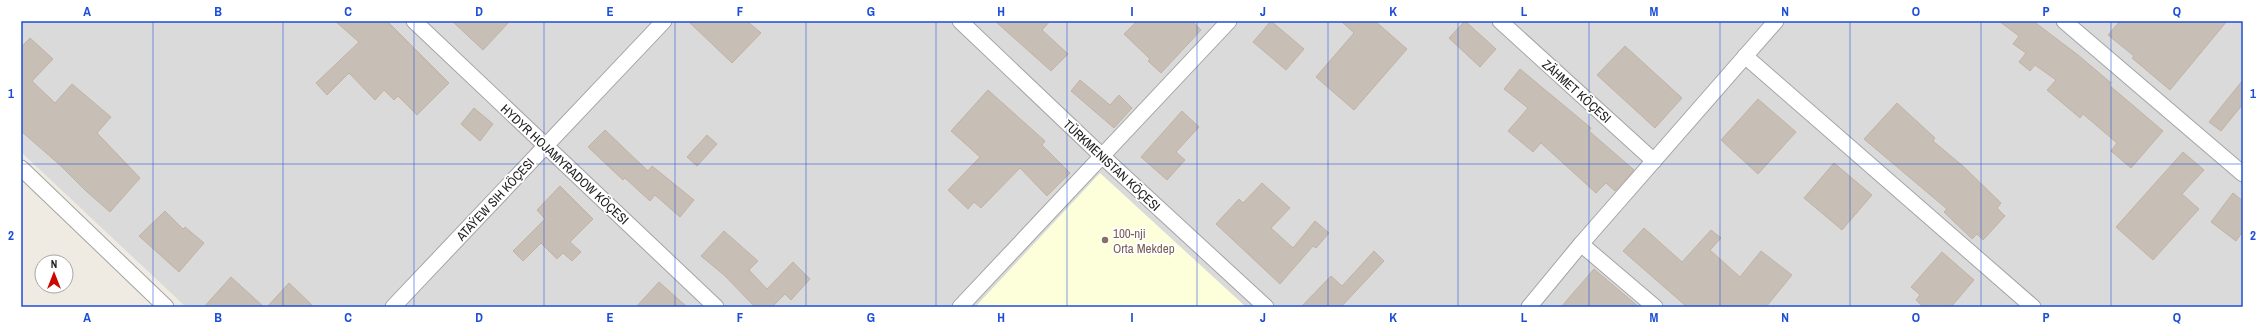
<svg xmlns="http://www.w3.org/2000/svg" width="2264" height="328" viewBox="0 0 2264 328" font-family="'Archivo Narrow',sans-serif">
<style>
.residential{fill:#dbdada}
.education{fill:#fdffdb}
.building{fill:#c7beb5;stroke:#c2b2a3}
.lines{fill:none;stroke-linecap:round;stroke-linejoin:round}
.minor-casing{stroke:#a4a4a4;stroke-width:17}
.minor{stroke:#fff;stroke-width:15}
.grid{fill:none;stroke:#1d4ed8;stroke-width:1;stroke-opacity:0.55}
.education-dot{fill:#8d6e63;stroke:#fff;stroke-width:1.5}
.labels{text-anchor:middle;stroke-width:3.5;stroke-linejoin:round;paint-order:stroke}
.street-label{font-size:13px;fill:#1d1d1d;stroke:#fff}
.education-label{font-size:13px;fill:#785e54;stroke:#fff;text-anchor:start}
.neatline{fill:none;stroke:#1d4ed8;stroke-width:1.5}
.grid-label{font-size:13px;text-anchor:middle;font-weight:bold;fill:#1d4ed8}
</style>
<rect width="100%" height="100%" fill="#efebe2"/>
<polygon class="residential" points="21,21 2243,21 2243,307 186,307 21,152"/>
<polygon class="education" points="1100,173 1246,307 975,307"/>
<g class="building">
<polygon points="335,21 387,21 449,83 417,115 398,96 394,100 384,90 375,100 349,73 327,95 316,83 359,42"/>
<polygon points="452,21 510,21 483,50"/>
<polygon points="688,21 747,21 761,33 732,63"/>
<polygon points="995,21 1050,21 1042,30 1068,54 1051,71"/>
<polygon points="1137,21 1192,21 1201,30 1161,73 1148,61 1150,59 1124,34"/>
<polygon points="1271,21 1304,49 1286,70 1253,42"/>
<polygon points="1341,21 1375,21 1407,49 1354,110 1316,77 1354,33"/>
<polygon points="1465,21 1496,49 1480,67 1449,38"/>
<polygon points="1999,21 2033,21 2078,55 2111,83 2109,85 2163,131 2131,168 2111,151 2117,143 2083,114 2080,118 2047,90 2056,80 2035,65 2030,71 2019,62 2026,53 2013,44 2019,36"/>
<polygon points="2120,21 2227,21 2170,90 2132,58 2134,56 2108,35"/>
<polygon points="30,38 53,59 32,81 55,103 72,84 111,117 97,133 140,178 110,212 86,191 60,165 21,131 21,47"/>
<polygon points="1625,46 1682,98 1655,128 1597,75"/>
<polygon points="1520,69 1591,128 1589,131 1634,170 1615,191 1606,183 1596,193 1541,143 1533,152 1508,131 1528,108 1504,89"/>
<polygon points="1080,80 1110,105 1119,95 1132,108 1114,128 1071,91"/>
<polygon points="2243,80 2243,104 2221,131 2209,122"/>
<polygon points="988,90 1045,141 1042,145 1070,173 1047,196 1020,168 981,208 974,202 968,209 948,190 980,157 951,131"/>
<polygon points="1758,99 1796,132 1758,174 1721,140"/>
<polygon points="1897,103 1935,138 1933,141 1964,167 2001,203 1997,208 2005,216 1983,240 1977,234 1972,239 1944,212 1947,209 1864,139"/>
<polygon points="474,108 493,124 480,141 461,124"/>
<polygon points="1182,111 1199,127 1176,152 1185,160 1167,180 1141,157"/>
<polygon points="605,130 648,171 652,166 694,200 680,217 655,195 650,201 625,178 623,180 588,147"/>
<polygon points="707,135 717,144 697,166 687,157"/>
<polygon points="2183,152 2204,170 2182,194 2199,209 2153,260 2116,227"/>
<polygon points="1834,163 1872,195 1842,230 1804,198"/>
<polygon points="1262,183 1290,208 1271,228 1293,248 1315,221 1329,233 1316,248 1313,246 1280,284 1216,224 1239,199 1243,203"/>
<polygon points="560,186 593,219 570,242 581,252 572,261 563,253 557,259 541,243 523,261 513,251 545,219 537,210"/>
<polygon points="2233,193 2243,201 2243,231 2236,241 2211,222"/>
<polygon points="165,211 183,229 185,227 204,243 179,272 139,236"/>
<polygon points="1644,228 1682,262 1711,230 1721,238 1710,250 1740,277 1761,251 1792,275 1766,307 1687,307 1623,251"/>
<polygon points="724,231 758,261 749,270 767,289 793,262 810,279 791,300 785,294 772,307 755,307 724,275 701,256"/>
<polygon points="1374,251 1384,261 1341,307 1301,307 1331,276 1342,286"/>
<polygon points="1942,252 1974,280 1951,307 1923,307 1916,300 1920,295 1911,287"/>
<polygon points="1594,269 1639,307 1561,307"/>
<polygon points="231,277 264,307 204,307"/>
<polygon points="659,282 687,307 636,307"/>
<polygon points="289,283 314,307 267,307"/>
</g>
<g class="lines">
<g class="minor-casing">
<g id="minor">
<polyline points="414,21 716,307"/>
<polyline points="960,21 1102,156 1266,307"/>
<polyline points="1500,21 1654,161"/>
<polyline points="2064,21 2243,174"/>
<polyline points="1745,56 2033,307"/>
<polyline points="21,168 166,307"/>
<polyline points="1581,244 1655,307"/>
<polyline points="393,307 664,21"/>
<polyline points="960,307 1229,21"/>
<polyline points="1529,307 1581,244 1776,21"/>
</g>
</g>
<use href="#minor" class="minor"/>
</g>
<path class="grid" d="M153,21V307M283,21V307M414,21V307M544,21V307M675,21V307M806,21V307M936,21V307M1067,21V307M1197,21V307M1328,21V307M1458,21V307M1589,21V307M1720,21V307M1850,21V307M1981,21V307M2111,21V307M21,164H2243"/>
<circle class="education-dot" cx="1105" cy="240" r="4"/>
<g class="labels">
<g class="street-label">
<text transform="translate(1577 91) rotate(42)" y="5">ZÄHMET KÖÇESI</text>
<text transform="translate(565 164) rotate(43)" y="5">HYDYR HOJAMYRADOW KÖÇESI</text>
<text transform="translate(1112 165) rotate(43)" y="5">TÜRKMENISTAN KÖÇESI</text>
<text transform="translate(495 199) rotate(-47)" y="5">ATAÝEW SIH KÖÇESI</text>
</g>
<g class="education-label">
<text x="1113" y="238">100-nji<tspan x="1113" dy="15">Orta Mekdep</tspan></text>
</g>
</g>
<rect width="2264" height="328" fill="none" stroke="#ffffff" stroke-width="44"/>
<g transform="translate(54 274)"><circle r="19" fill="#ffffff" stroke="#a5a5a5"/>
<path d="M0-3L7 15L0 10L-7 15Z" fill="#ca0900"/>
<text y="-6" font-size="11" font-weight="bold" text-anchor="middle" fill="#1d1d1d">N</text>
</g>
<rect x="22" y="22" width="2220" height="284" class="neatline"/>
<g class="grid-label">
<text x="87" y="16">A</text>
<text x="218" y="16">B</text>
<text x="348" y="16">C</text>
<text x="479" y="16">D</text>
<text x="610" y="16">E</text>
<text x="740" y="16">F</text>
<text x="871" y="16">G</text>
<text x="1001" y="16">H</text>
<text x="1132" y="16">I</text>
<text x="1263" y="16">J</text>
<text x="1393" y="16">K</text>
<text x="1524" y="16">L</text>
<text x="1654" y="16">M</text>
<text x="1785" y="16">N</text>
<text x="1916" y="16">O</text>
<text x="2046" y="16">P</text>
<text x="2177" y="16">Q</text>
<text x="11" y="98">1</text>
<text x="2253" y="98">1</text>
<text x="11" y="240">2</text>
<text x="2253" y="240">2</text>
<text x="87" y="322">A</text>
<text x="218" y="322">B</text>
<text x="348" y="322">C</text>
<text x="479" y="322">D</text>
<text x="610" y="322">E</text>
<text x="740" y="322">F</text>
<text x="871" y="322">G</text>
<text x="1001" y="322">H</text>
<text x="1132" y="322">I</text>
<text x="1263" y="322">J</text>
<text x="1393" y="322">K</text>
<text x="1524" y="322">L</text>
<text x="1654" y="322">M</text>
<text x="1785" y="322">N</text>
<text x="1916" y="322">O</text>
<text x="2046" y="322">P</text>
<text x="2177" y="322">Q</text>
</g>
</svg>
